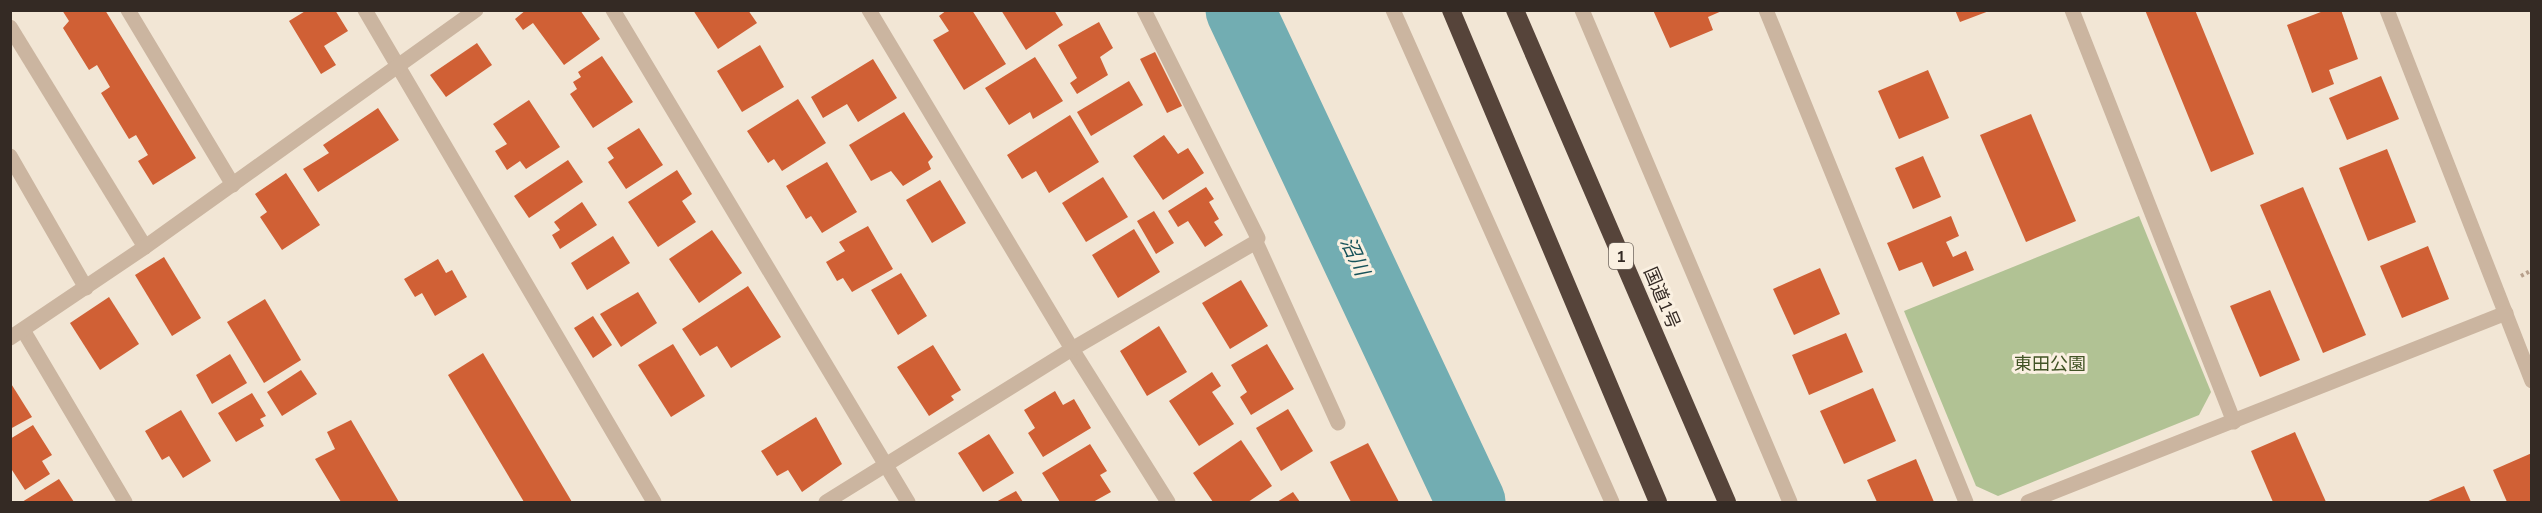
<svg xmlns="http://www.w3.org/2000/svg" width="2542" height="513" viewBox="0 0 2542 513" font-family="'Nunito Sans','Noto Sans JP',sans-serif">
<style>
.green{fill:#b1c294}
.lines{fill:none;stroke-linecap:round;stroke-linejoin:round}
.river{stroke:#72adb2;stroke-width:69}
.building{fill:#d06035}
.path{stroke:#b79f8b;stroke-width:4;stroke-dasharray:3 3;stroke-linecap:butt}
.minor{stroke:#cbb5a0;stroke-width:15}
.highway{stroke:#56443a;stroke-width:18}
.labels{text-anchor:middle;stroke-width:6;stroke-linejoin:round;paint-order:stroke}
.shield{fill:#faf0e1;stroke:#6f655d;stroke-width:1.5}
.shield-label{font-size:16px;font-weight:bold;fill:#342a24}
.street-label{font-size:18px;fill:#342a24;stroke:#faf0e1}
.park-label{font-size:18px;fill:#425426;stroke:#faf0e1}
.water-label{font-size:20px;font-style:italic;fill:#175259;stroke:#faf0e1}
</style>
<rect width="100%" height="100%" fill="#f2e6d5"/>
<polygon class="green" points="2139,216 2211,392 2199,415 1998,496 1976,486 1904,311"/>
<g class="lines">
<polyline class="river" points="1240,10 1471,502"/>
</g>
<g class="building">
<polygon points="62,10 105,10 196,158 153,185 138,161 148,155 136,135 129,139 101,93 110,87 97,65 89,70 63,28 69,21"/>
<polygon points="307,10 335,10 348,31 324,46 336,65 321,74 289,21"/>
<polygon points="526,10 580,10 600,39 564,65 533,23 523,30 515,19"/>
<polygon points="693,10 748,10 757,23 718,49"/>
<polygon points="947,10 972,10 1006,64 964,90 933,40 949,31 939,16"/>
<polygon points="1001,10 1054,10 1063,25 1026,50"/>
<polygon points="1653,10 1724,10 1708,17 1713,30 1670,48"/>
<polygon points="1955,10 1989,10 1989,11 1960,22"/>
<polygon points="2145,10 2195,10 2254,154 2211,172"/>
<polygon points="2326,10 2341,10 2358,59 2329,70 2334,84 2312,93 2287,25"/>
<polygon points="1099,22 1113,48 1100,57 1108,75 1077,94 1070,83 1077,78 1058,45"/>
<polygon points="477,43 492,65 446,97 430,75"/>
<polygon points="760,45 784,87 742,112 717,71"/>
<polygon points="1155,52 1182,106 1167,113 1140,59"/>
<polygon points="602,56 633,102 593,128 570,94 577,89 573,82 581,77 578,72"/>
<polygon points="1035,57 1063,101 1033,119 1030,112 1009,125 985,88"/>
<polygon points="873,59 897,98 858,122 847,104 823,118 811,97"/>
<polygon points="1928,70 1949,118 1899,139 1878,91"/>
<polygon points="2381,76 2399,119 2347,140 2329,98"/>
<polygon points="1129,81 1143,105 1091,136 1077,112"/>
<polygon points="798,99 826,143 782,171 774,159 768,163 747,131"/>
<polygon points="529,100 560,147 526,169 520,161 507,170 495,151 507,144 493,124"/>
<polygon points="378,108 399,140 318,192 303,169 329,153 323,145"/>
<polygon points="904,112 933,157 928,162 931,169 903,186 891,171 871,181 849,145"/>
<polygon points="2031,114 2076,221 2026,242 1980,135"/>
<polygon points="1070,115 1099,162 1049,193 1036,171 1022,179 1007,155"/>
<polygon points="639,128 663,165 626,189 608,162 614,158 607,148"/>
<polygon points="1164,135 1178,154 1188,148 1204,173 1163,200 1133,156"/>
<polygon points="2387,149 2416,222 2368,241 2339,168"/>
<polygon points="1923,156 1941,197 1913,209 1895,168"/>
<polygon points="568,160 583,182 529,218 514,196"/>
<polygon points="827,162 857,212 822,233 811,216 806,219 786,186"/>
<polygon points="677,170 692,194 682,201 696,222 658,247 628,202"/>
<polygon points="286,173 320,225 282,250 260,217 267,212 255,194"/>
<polygon points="1103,177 1128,217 1086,242 1062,203"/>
<polygon points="940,180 966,223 932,243 906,200"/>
<polygon points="1206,187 1214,199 1209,202 1219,219 1214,222 1223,235 1205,247 1188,221 1178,227 1168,211"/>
<polygon points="2303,187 2366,335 2323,353 2260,205"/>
<polygon points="582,202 597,225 560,249 552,235 560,230 554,222"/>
<polygon points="1154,211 1174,243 1156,254 1137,221"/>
<polygon points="1951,216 1959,236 1946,242 1953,257 1966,251 1974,270 1933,287 1922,262 1899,271 1887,243"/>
<polygon points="868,226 893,269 852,292 843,278 837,281 826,262 845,251 839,242"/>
<polygon points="1134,229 1160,272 1118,298 1092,255"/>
<polygon points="712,230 742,273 699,303 669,259"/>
<polygon points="613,236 630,263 587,290 571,263"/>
<polygon points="2428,246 2449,299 2402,318 2380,266"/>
<polygon points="164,257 201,318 172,336 135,275"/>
<polygon points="438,259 446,273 452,270 467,297 435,316 422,293 415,297 404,279"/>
<polygon points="1820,268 1840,314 1794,335 1773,289"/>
<polygon points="901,273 927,316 898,335 871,290"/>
<polygon points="1241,280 1268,326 1230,349 1202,303"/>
<polygon points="748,286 781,337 731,368 717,346 700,356 682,329"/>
<polygon points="2270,290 2300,360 2260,377 2230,306"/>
<polygon points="638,292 657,323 621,347 600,314"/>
<polygon points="109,297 139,344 100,370 70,323"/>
<polygon points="265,299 301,360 264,383 227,322"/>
<polygon points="593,316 612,345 593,358 574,328"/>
<polygon points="1159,326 1187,372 1147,396 1120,351"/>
<polygon points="1846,333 1863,372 1809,395 1792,355"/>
<polygon points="673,344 705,396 671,417 638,365"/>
<polygon points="1267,344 1294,389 1251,415 1240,397 1247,392 1231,365"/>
<polygon points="933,345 961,390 951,396 954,400 929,416 897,367"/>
<polygon points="483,353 572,502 524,502 448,375"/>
<polygon points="230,354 247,383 212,404 196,375"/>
<polygon points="301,370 317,394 282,416 267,392"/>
<polygon points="1212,372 1221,386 1212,392 1234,424 1199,446 1169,401"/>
<polygon points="10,382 32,417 10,429"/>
<polygon points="1873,388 1896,441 1844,464 1820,411"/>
<polygon points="1055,391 1063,405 1074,399 1091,428 1043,457 1028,433 1035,428 1024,410"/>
<polygon points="252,393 266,416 260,419 264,426 236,442 218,413"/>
<polygon points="1288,409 1313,451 1281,471 1256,428"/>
<polygon points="181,410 211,461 183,478 169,456 162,460 145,431"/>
<polygon points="816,417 842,464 802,492 788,470 777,476 761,451"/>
<polygon points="351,420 399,502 341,502 315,459 335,449 327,432"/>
<polygon points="33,425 52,455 42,461 50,474 25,490 10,467 10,439"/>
<polygon points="2295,432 2326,502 2273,502 2251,451"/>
<polygon points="989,434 1014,473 983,492 958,453"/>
<polygon points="1241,440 1272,486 1248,502 1213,502 1193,473"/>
<polygon points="1368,443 1399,502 1351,502 1330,462"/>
<polygon points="1090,444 1107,471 1100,475 1111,492 1093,502 1060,502 1042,473"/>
<polygon points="2532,453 2532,502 2507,502 2493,470"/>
<polygon points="1916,459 1934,502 1877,502 1867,480"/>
<polygon points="59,479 74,502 22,502"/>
<polygon points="2464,486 2471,502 2426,502"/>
<polygon points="1016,491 1023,502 996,502"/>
<polygon points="1293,492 1300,502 1277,502"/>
</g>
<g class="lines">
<polyline class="path" points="2521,276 2532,270"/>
<g class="minor">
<polyline points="128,10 233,185"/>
<polyline points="365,10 654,502"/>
<polyline points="613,10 908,502"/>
<polyline points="869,10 1072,349 1168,502"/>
<polyline points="1393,10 1612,502"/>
<polyline points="1582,10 1790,502"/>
<polyline points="1766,10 1966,502"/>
<polyline points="2072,10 2234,422"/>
<polyline points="2387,10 2532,381"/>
<polyline points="10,27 145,247"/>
<polyline points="10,156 86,288"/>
<polyline points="1256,242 1338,423"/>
<polyline points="23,330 125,502"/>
<polyline points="10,338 145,247 476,10"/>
<polyline points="826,502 1072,349 1256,242 1258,238 1144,10"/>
<polyline points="2028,502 2506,313"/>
</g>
<g class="highway">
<polyline points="1451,10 1658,502"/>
<polyline points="1515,10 1727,502"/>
</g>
</g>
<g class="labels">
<rect class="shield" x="1609" y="243" width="24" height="26" rx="4.5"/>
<g class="shield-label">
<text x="1621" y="262">1</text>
</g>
<g class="street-label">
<text transform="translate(1662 298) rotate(67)" y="6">国道1号</text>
</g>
<g class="park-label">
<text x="2050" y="370">東田公園</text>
</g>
<g class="water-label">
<text transform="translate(1355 256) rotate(65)" y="7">沼川</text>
</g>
</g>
<rect width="2542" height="513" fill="none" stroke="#342a24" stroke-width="24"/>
</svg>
